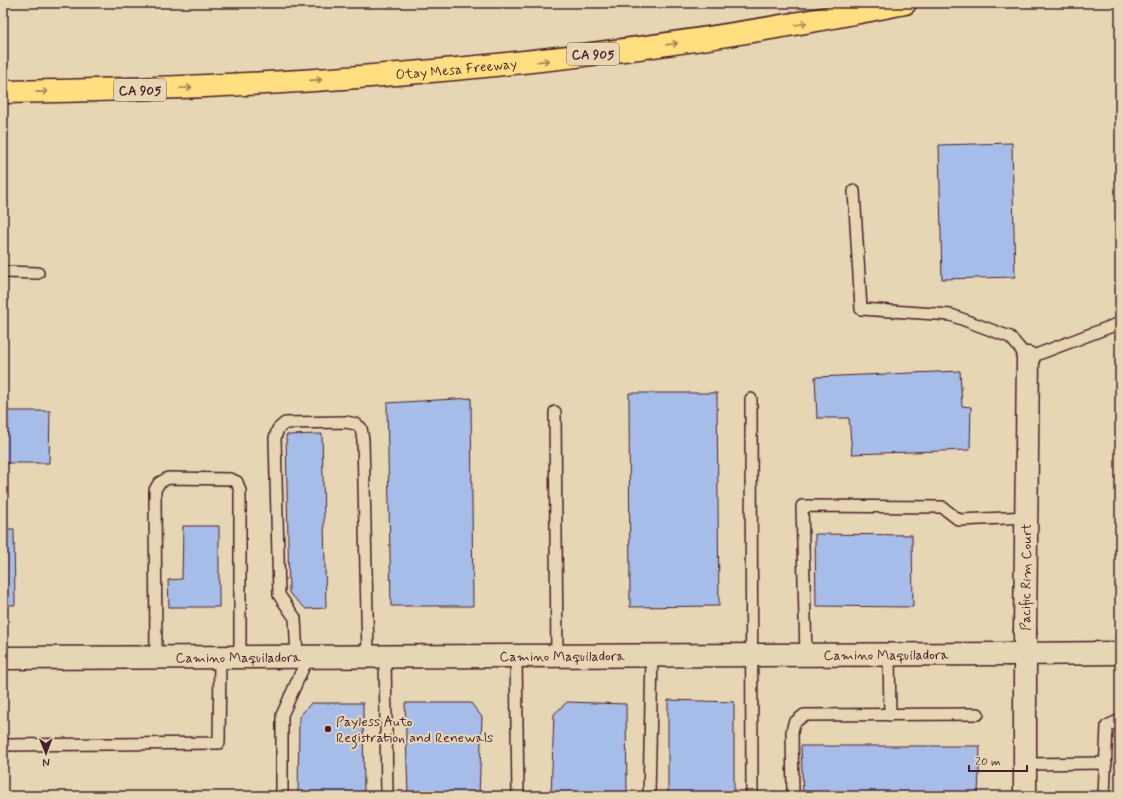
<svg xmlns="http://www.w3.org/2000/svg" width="1123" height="799" viewBox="0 0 1123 799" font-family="Mynerve,sans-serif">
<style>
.building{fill:#a6bdea;stroke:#4a1f2b}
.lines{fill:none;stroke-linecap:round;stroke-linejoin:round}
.service-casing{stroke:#4a1f2b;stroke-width:14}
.minor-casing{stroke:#4a1f2b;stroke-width:25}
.tertiary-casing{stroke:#4a1f2b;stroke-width:25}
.motorway-casing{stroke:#4a1f2b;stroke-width:25}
.service{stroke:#e7d6b3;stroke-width:11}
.minor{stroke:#e7d6b3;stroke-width:22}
.tertiary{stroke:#e7d6b3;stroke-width:22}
.motorway{stroke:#ffdf80;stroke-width:22}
.oneway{stroke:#a47f56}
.poi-dot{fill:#4a1f2b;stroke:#e7d6b3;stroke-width:1.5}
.labels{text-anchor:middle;stroke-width:4;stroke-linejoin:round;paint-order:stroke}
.shield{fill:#e7d6b3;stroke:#795654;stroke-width:1}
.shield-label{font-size:13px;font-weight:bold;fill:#4a1f2b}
.street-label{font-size:14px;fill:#4a1f2b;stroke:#e7d6b3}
.poi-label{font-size:14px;fill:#4a1f2b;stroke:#e7d6b3;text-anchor:start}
</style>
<rect width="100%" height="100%" fill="#e7d6b3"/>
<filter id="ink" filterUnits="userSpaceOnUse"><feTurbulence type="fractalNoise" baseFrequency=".025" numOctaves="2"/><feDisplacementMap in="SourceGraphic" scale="8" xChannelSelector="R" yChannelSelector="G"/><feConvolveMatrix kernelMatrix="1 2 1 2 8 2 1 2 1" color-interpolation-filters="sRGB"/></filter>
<g filter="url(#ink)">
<g class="building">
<polygon points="1012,143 1015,277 942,279 939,145"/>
<polygon points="960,371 962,406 971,407 970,450 852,454 849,418 817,418 815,377"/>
<polygon points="629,393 717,393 719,606 630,607"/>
<polygon points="471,398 473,606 391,606 387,403"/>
<polygon points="3,411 50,411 49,463 3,463"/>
<polygon points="322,434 326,608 306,609 289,593 286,435"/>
<polygon points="183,526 219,526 219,607 169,607 168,580 182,579"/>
<polygon points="3,529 14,529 15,605 3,605"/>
<polygon points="815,534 912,535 913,607 816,606"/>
<polygon points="668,700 734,702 734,796 668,796"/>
<polygon points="567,702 626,704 627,796 551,796 554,714"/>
<polygon points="311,703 363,703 364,796 298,796 299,717"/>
<polygon points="405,703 471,703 482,717 479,796 408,796"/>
<polygon points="801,746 980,746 978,796 803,796"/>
</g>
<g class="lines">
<g class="service-casing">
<g id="service">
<polyline points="854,191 861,309 951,315 1010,337 1028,358 1120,323"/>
<polyline points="3,272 38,273"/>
<polyline points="751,399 752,796"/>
<polyline points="555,412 557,656"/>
<polyline points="806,655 802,506 942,507 959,520 1026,517"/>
<polyline points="889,655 890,715"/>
<polyline points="385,656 387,796"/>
<polyline points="516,656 518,796"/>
<polyline points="156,657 155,490 159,483 168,478 230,479 237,482 240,491 240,657"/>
<polyline points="297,657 295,618 279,595 275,438 278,429 285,423 346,422 356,424 361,428 363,440 368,656"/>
<polyline points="3,745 219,743 220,657"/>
<polyline points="1025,764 1106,763"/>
<polyline points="282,796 282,715 308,657"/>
<polyline points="649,796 652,656"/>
<polyline points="793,796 792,732 794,723 804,715 978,714"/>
<polyline points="1104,796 1107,726 1120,720"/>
</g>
</g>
<g class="minor-casing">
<g id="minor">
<path id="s1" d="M1025,632L1028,358"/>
<polyline points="1008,654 1120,653"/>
</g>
</g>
<g class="tertiary-casing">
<g id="tertiary">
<polyline points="1025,632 1025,796"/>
<path id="s2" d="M3,658L1008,654"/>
</g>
</g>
<g class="motorway-casing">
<g id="motorway">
<path id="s3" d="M3,92C307,88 607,64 905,3"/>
</g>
</g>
<use href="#service" class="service"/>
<use href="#minor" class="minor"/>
<use href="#tertiary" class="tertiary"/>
<use href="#motorway" class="motorway"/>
</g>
<defs><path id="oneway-shaft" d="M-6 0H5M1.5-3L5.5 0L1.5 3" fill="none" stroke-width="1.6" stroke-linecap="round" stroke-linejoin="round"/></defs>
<g class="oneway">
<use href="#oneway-shaft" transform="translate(801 24) rotate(-9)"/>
<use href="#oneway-shaft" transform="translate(672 44) rotate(-8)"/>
<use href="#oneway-shaft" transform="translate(543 61) rotate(-7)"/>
<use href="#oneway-shaft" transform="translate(316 80) rotate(-4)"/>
<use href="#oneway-shaft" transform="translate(186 88) rotate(-3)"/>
<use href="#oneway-shaft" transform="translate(42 92) rotate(-1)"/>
</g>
</g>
<circle class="poi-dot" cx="328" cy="729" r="4"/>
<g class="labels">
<g class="shield">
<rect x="567" y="43" width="52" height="22" rx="3"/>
<rect x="114" y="79" width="52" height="22" rx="3"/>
</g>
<g class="shield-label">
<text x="593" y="59">CA 905</text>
<text x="140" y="95">CA 905</text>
</g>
<g class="street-label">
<text dy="5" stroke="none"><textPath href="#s3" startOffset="454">Otay Mesa Freeway</textPath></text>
<text dy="5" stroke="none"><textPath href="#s1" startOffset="55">Pacific Rim Court</textPath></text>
<text dy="5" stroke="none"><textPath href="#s2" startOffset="883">Camino Maquiladora</textPath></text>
<text dy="5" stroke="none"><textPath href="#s2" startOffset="559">Camino Maquiladora</textPath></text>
<text dy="5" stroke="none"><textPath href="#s2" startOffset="235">Camino Maquiladora</textPath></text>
</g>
<g class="poi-label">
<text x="336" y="726">Payless Auto<tspan x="336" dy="16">Registration and Renewals</tspan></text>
</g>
</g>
<rect width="1123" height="799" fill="none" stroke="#e7d6b3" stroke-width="16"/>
<rect x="8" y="8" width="1107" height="783" fill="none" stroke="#4a1f2b" stroke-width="1.5" filter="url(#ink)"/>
<g transform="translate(46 753) rotate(179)" stroke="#e7d6b3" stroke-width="3" paint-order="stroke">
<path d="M0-3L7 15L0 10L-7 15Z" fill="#4a1f2b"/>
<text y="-6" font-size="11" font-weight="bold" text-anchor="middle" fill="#4a1f2b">N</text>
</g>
<path d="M969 765v6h58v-6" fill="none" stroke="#4a1f2b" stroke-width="2"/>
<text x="975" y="765" font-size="12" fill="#4a1f2b" stroke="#e7d6b3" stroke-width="3" paint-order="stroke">20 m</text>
</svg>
